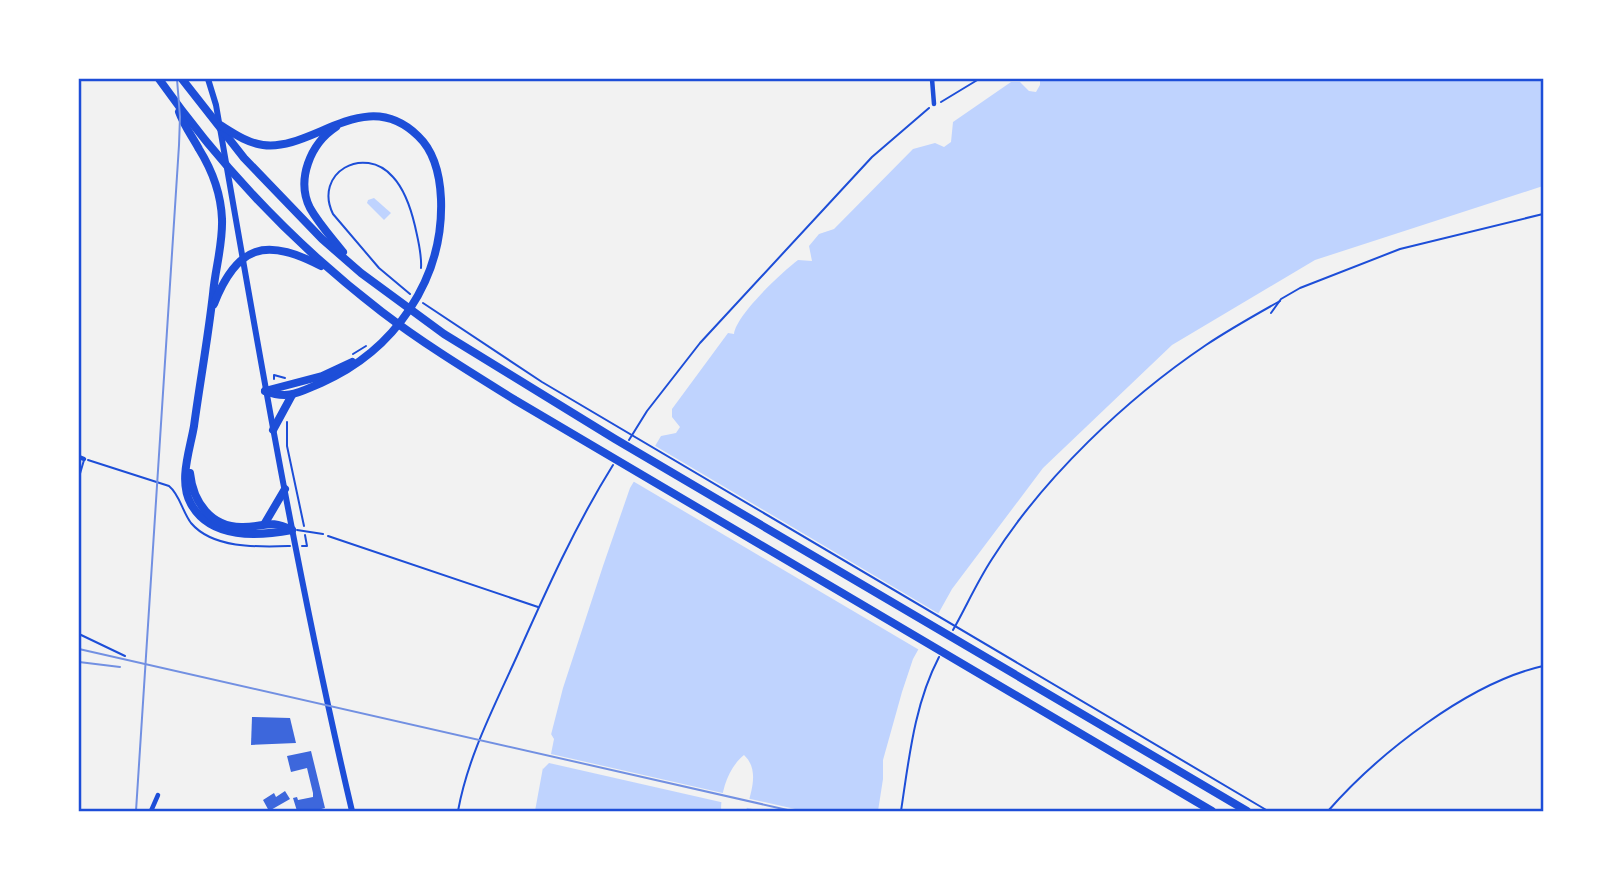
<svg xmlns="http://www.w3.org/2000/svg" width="1622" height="890" viewBox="0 0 1622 890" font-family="'Space Grotesk',sans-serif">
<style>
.water{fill:#bfd3fe}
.pier{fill:#f2f2f2}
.building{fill:#3d67dc}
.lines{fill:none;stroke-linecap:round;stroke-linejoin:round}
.path{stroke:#1d4ed8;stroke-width:2}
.service{stroke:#1d4ed8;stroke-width:2}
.minor{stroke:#1d4ed8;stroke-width:4.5}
.secondary{stroke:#1d4ed8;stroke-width:6}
.motorway{stroke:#1d4ed8;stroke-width:8}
.rail{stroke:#7290e2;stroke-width:2}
.neatline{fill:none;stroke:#1d4ed8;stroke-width:2.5}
</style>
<rect width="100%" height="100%" fill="#f2f2f2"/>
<g class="water">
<path d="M1040,79H1543V186L1315,260L1172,345L1043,468L952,589L913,659L902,692L883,760V779L878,811H746C751,792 760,770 744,755C728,768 721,791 721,811H535L544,762L563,688L603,566L630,488L661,436L676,433L680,427L672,417V409L728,333L734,334C736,315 782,272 798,260L812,261L809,246L819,234L834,229L913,149L935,143L944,147L951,142L953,122L1011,82H1020L1029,91L1036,92L1040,85Z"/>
<polygon points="374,198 391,213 384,220 367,203 368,200"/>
</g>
<g class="pier">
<polygon points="652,444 941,615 921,651 631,480"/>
<polygon points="551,734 554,739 551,754 727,794 725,803 549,763 543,769 541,761 547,736"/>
<polygon points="746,798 804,811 763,811 743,807"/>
</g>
<g class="building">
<polygon points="252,717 290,718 296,743 251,745"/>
<polygon points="311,751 325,808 314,811 297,811 293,798 297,797 298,800 313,797 313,793 307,768 291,772 287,756"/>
<polygon points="285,791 290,799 269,811 263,800 274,793 276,797"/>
</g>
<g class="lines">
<g class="path">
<polyline points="941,102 979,79"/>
<path d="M410,294L379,268L333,214C313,173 364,144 393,177C405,190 411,209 415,226C418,240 422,254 421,268"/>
<polyline points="423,303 542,382 1268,811"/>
<polyline points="1271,313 1281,299 1300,288 1400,249 1543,214"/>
<polyline points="353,354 366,346"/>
<polyline points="274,379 274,375 285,378"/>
<polyline points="287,422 287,446 304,526"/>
<polyline points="629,440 647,411 700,343 872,157 929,108"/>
<path d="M88,460L169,486C180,495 182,511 191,523C213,549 258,547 290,546"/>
<polyline points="328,536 538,607"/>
<polyline points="302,546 307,546 305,535"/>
<path d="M953,630C966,607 977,582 992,559C1043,478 1126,399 1206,345C1230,329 1255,315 1280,301"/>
<path d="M458,811C468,756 494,707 517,656C546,591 575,526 613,465"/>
<path d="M901,811C909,759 914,705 939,657"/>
<path d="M1328,811C1378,754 1468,683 1543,666"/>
</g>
<g class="service">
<polyline points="79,477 84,460"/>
<polyline points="297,530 323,534"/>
<polyline points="79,634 125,656"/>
</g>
<g class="minor">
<polyline points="932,79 934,104"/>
<polyline points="79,457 84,459"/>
<polyline points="151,811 158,795"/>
</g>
<path class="secondary" d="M208,79L216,105C257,341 297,578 352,811"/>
<g class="motorway">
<path d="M159,79C221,167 296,246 382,312C424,344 470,372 515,400L1212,811"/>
<polyline points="182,79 244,158 322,239 361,273 444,334 615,439 1247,811"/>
<path d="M179,112C184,126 192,136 199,149C212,170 221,194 222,219C223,245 215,269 213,294C208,338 200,382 194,426C190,450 178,481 191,504C211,540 259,536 292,530"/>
<path d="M220,125C233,133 247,143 263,145C313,152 365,84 418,136C435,152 440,176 441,199C444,280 394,351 321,383C299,392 289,400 265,391"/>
<path d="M336,127C310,144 296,180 310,208C319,224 332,238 343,252"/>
<path d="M214,304C237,245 266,237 321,266"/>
<polyline points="265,391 322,376 352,362"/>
<polyline points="273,430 292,395"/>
<path d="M190,473C193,502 211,528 243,527C266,527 269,519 292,530"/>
<polyline points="265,523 285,489"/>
</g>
<g class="rail">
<polyline points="79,649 792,811"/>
<polyline points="79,662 120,667"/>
<polyline points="136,811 179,145 180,117 177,79"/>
</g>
</g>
<rect width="1622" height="890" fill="none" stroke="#ffffff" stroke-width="161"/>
<rect x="80" y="80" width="1462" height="730" class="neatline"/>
</svg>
